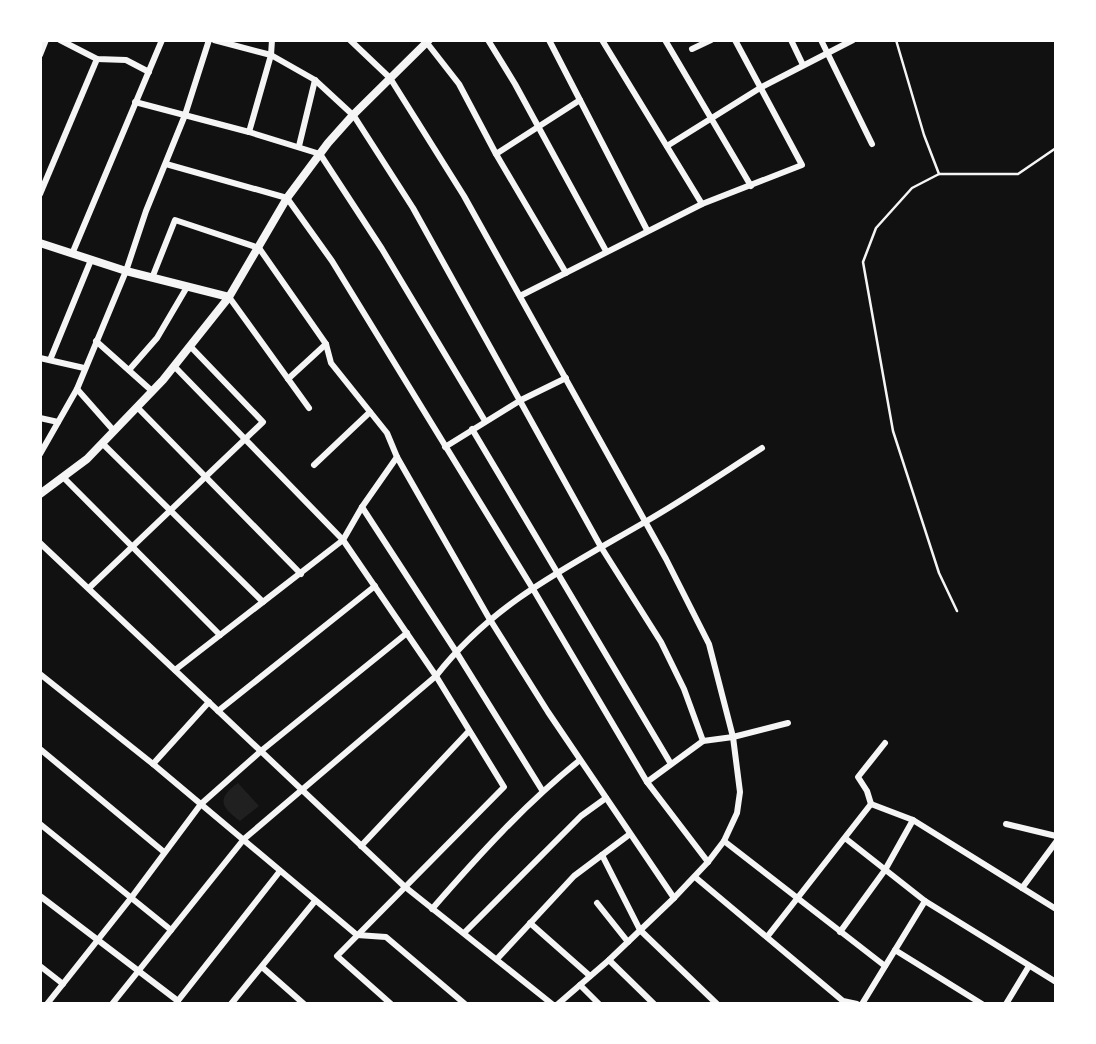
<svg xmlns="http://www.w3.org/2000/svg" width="1096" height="1044" viewBox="0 0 1096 1044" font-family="'Varela Round',sans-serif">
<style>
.green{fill:#202020}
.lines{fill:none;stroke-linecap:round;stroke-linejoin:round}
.service{stroke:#f5f5f5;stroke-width:2.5}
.minor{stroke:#f5f5f5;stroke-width:6}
.tertiary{stroke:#f5f5f5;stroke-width:8}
</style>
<rect width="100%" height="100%" fill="#111"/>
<path class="green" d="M238,783L259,806L240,821C220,807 217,798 238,783Z"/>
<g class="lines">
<g class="service">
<polyline points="896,40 924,135 939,174"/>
<polyline points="957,611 939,573 893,431 863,262 876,228 912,188 939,174 1018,174 1056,148"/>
</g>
<g class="minor">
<polyline points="60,40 97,59 126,60 149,72"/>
<polyline points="214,40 271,55 315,80 354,116 413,208 601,547 661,642 684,689 703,741"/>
<polyline points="350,40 390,78 464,196 666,559 709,644 733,737 740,792 737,813 724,841 708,862 674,898 609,960 558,1004"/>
<polyline points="488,40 515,84 606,251"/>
<polyline points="549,40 647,230"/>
<polyline points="602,40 702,204"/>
<polyline points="665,40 751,186"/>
<polyline points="791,40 803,65"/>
<polyline points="821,40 872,144"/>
<polyline points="427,43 459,84 496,154 566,273"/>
<polyline points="692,49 711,40"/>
<polyline points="40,55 46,40"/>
<polyline points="135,102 249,132 320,154 382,249 485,421"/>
<polyline points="249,132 271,55 272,40"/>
<polyline points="299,146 315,80"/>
<polyline points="667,146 760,88 853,40"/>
<polyline points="496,154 580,100"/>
<polyline points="166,164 287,198 332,261 533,589 647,782 708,862"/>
<polyline points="40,194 97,59"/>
<polyline points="72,254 162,40"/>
<polyline points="152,278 175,220 259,248 326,344 331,363 387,433 397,457 489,618 548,712 674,898"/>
<polyline points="520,296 702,204 802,165 735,40"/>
<polyline points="229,297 309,408"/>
<polyline points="96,341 152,391"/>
<polyline points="40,358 84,368"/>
<polyline points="50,360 91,260"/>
<polyline points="174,366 343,540 436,676 504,787 337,956 391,1004"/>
<polyline points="129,370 157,338 187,287"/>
<polyline points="288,379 326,344"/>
<polyline points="77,389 114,431"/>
<polyline points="137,407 301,574"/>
<polyline points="40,418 58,422"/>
<polyline points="472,429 671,764"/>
<polyline points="102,443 263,602"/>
<polyline points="445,447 521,400 566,378"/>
<polyline points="40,454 77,389 126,271 146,211 185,115 209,40"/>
<polyline points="314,465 370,412"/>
<polyline points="64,478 220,635"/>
<polyline points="362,507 455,650 542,790"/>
<polyline points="40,543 404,886 552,1004"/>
<polyline points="89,588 263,422 190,346"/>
<polyline points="175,670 343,540 362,507 397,457"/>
<polyline points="40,674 153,764 357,935 386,937 465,1004"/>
<polyline points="218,711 375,586"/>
<polyline points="40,749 164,852"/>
<polyline points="153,764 209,702"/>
<polyline points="647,782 703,741 733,737 788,723"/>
<polyline points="871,804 913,820 1056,909"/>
<polyline points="871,804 867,791 858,777 885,743"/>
<polyline points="40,824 171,930"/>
<polyline points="1006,824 1056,836"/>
<polyline points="845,838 925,901 1056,982"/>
<polyline points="724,841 885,966"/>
<polyline points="361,846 469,731"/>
<polyline points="602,855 640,930 717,1004"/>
<polyline points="695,877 843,1001 857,1004"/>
<polyline points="1022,888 1056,842"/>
<polyline points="40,896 178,1001"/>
<polyline points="597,903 628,942"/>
<path d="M432,909C478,856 525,804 580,760"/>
<polyline points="530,923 590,976"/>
<polyline points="840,932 885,870 913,820"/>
<polyline points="464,933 581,816 606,798"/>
<polyline points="767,937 871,804"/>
<polyline points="895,950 982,1004"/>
<polyline points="497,959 574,876 630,834"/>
<polyline points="609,960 654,1004"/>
<polyline points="40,966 63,984"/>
<polyline points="262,967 304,1004"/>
<polyline points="580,985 599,1004"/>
<polyline points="177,1002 280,871"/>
<polyline points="47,1004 131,898 201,804 261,751 407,633"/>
<path d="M112,1004L244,839L436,676C493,603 566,568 645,522C685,499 723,473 762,448"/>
<polyline points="231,1004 315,901"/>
<polyline points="862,1004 925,901"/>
<polyline points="1006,1004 1029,966"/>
</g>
<g class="tertiary">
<polyline points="40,243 126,271 229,297"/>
<polyline points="40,494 87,459 163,380 229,297 287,198 328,143 353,115 429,40"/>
</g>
</g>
<rect width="1096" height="1044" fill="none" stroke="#ffffff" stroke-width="84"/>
</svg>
